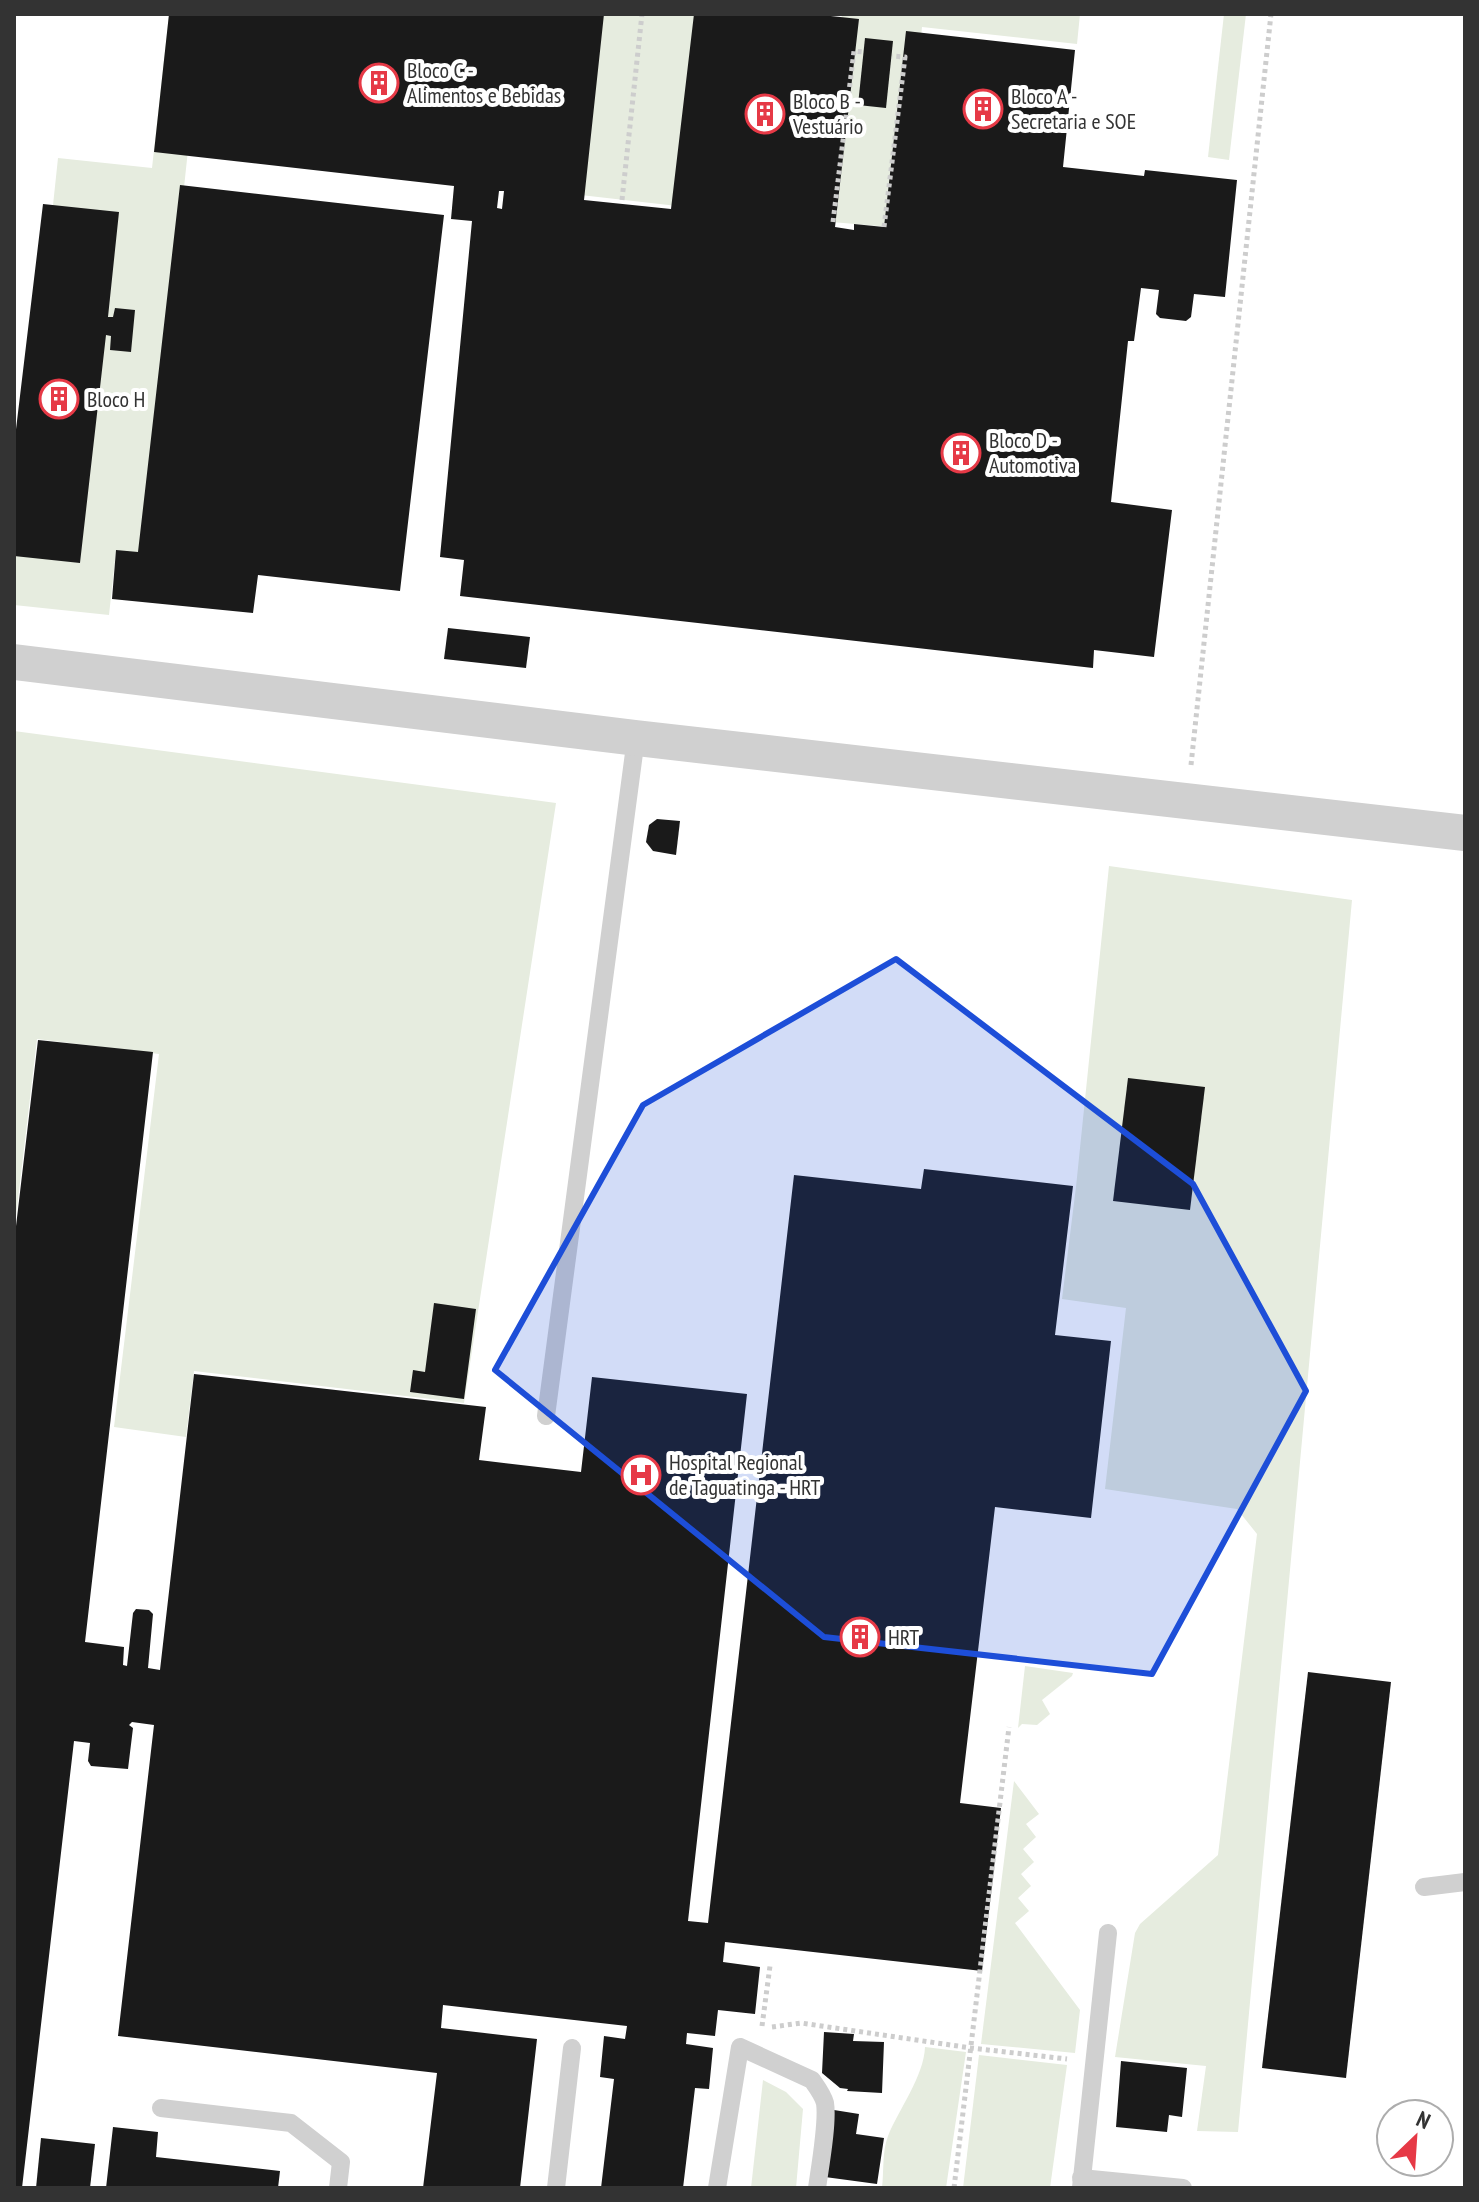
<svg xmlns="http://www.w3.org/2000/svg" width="1479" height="2202" viewBox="0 0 1479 2202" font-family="'PT Sans Narrow',sans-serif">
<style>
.green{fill:#e6ecdf}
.building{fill:#1a1a1a;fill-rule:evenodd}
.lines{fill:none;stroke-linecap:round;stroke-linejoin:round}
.path{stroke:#cdcdcd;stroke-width:5;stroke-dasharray:4 4;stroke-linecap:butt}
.lane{stroke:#d0d0d0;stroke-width:18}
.street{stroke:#d0d0d0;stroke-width:36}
.marked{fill:#1d4ed8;fill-opacity:0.2;stroke:#1d4ed8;stroke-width:6;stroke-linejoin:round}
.labels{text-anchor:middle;stroke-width:8;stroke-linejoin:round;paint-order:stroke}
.poi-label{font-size:22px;fill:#333;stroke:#fff;text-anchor:start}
</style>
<rect width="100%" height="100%" fill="#fff"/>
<g class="green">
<polygon points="166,14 706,14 686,207 188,150 145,553 116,551 109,615 14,605 14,440 28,441 58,158 152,168 169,15"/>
<polygon points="842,14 1080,14 1077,44 922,27 902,228 820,221"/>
<polygon points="1224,14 1246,14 1229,160 1208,157"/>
<polygon points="14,731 556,803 464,1403 194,1371 186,1437 114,1427 159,1054 37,1039 14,1233"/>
<polygon points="1109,866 1352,900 1238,2132 1197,2131 1206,2066 1115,2057 1135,1933 1140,1924 1218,1855 1257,1534 1237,1509 1105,1489 1126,1308 1062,1299 1076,1187"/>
<polygon points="1025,1666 1073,1673 1072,1676 1042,1700 1050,1714 1037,1725 1022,1724 1018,1728"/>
<polygon points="1014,1781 1039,1814 1026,1824 1036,1837 1023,1849 1034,1862 1021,1874 1031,1886 1018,1898 1029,1911 1015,1923 1080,2010 1075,2053 981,2044"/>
<path d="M925,2047L966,2052L946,2188H882C884,2172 882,2151 888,2136C899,2109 924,2076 925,2047Z"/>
<polygon points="979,2055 1067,2065 1050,2188 963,2188"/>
<polygon points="763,2080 786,2092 803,2109 796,2188 751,2188"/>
</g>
<g class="building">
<path d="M169,14H604L584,200L671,209L694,14H812L859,19L835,227L854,230V224L884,227L906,31L1075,50L1063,167L1144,176L1145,170L1237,180L1225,297L1194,294L1191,317L1186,321L1160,318L1156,314L1159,290L1141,288L1134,341H1128L1111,502L1172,510L1154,657L1094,650L1093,668L460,596L464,560L440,557L472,221L451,219L454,186L154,152ZM499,191H504L502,209L497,208Z"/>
<polygon points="865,38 893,41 886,108 858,105"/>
<polygon points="180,185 444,215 400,591 258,575 253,613 112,599 116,550 138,552"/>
<polygon points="43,204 119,212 108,317 113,317 115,308 135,310 131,352 110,350 111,336 106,335 80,563 14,556 14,446"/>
<polygon points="448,628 530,637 526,668 444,659"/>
<polygon points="657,819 680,821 676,855 653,851 646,842 649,825"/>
<polygon points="38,1040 153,1052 85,1642 124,1647 123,1665 127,1666 133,1613 136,1609 149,1610 153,1614 148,1668 160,1670 194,1374 486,1407 479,1460 581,1472 592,1377 747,1394 688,1921 708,1923 794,1175 921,1189 924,1169 1073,1186 1055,1335 1111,1341 1091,1518 995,1507 960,1803 1001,1808 982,1971 725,1942 723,1962 760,1967 755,2014 718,2010 715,2036 687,2033 686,2044 713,2048 709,2089 695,2088 683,2188 601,2188 614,2079 600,2077 604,2036 625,2039 627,2026 443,2005 441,2028 537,2039 520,2188 423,2188 437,2073 118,2036 154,1725 132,1722 129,1725 133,1728 128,1769 91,1766 88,1761 90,1743 74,1741 22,2188 14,2188 14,1243"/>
<polygon points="1128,1078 1205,1087 1190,1210 1113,1201"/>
<polygon points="434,1303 476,1309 464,1399 410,1392 413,1370 425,1372"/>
<polygon points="1308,1672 1391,1682 1346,2078 1262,2068"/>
<polygon points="824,2032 854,2034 853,2041 884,2042 882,2093 847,2091 848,2089 840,2088 822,2073"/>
<polygon points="1121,2061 1187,2068 1182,2117 1169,2115 1167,2132 1116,2127"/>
<polygon points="834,2110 859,2114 856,2134 884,2138 877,2184 825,2177"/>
<polygon points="113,2127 158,2132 156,2157 280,2171 278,2188 106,2188"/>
<polygon points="41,2138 95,2144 90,2188 36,2188"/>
</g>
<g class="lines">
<g class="path">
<polyline points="622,200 642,14"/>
<polyline points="833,222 854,51 863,52"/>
<polyline points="884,227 905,57 892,56"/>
<polyline points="1191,765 1271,14"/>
<polyline points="762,2026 770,1966"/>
<polyline points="772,2027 801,2023 971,2048 1067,2059"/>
<polyline points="954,2188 1009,1727"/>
</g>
<g class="lane">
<polyline points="546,1416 636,738"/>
<polyline points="1424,1887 1465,1882"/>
<polyline points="161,2108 291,2123 341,2162 338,2188"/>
<polyline points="1081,2178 1183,2188"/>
<polyline points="556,2188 572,2048"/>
<path d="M717,2188L740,2047L812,2080C817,2087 823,2095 825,2103C828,2122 820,2167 817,2188"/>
<polyline points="1081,2188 1108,1933"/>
</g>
<polyline class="street" points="14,662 636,738 1465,833"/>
</g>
<path class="marked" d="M896,959L1193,1184L1306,1391L1152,1674L824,1637L495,1370L643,1105Z"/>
<defs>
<g id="building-ring" transform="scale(2)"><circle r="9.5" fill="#fff" stroke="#e63946" stroke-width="1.5"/><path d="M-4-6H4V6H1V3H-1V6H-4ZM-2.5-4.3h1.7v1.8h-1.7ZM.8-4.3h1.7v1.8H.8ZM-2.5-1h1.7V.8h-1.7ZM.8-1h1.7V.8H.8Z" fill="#e63946"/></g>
<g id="hospital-ring" transform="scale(2)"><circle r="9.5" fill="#fff" stroke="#e63946" stroke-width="1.5"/><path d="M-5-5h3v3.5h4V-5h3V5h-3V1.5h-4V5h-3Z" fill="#e63946"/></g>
</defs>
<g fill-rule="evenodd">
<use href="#building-ring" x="379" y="83"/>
<use href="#building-ring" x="983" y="109"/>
<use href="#building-ring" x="765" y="114"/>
<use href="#building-ring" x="59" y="399"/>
<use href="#building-ring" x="961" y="453"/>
<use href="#hospital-ring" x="641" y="1475"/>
<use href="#building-ring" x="860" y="1637"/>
</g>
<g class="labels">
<g class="poi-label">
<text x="407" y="78">Bloco C -<tspan x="407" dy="25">Alimentos e Bebidas</tspan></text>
<text x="1011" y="104">Bloco A -<tspan x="1011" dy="25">Secretaria e SOE</tspan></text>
<text x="793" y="109">Bloco B -<tspan x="793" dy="25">Vestuário</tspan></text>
<text x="87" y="407">Bloco H</text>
<text x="989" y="448">Bloco D -<tspan x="989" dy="25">Automotiva</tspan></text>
<text x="669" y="1470">Hospital Regional<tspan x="669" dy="25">de Taguatinga - HRT</tspan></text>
<text x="888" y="1645">HRT</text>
</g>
</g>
<rect width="1479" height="2202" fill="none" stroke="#333333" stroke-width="32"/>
<g transform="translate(1415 2138) rotate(25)"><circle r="38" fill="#ffffff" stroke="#adadad" stroke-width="2"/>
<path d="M0-6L14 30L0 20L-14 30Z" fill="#e63946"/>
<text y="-12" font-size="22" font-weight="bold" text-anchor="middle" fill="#333333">N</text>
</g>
</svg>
